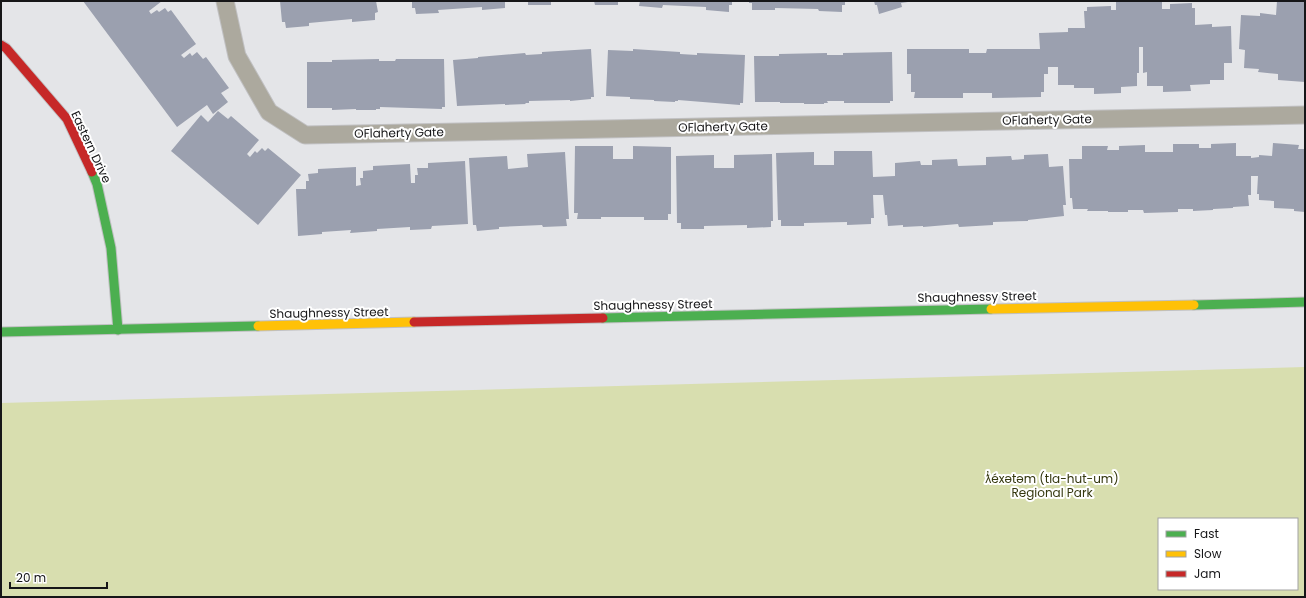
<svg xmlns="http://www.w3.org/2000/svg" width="1306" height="598" viewBox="0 0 1306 598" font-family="Poppins,sans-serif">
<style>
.green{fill:#d8deaf;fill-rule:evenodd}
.building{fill:#9ba0af}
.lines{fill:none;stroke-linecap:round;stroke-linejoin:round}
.lane-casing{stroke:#c0c0c2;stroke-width:19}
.fast-casing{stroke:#c0c0c2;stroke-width:11}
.slow-casing{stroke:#c0c0c2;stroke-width:11}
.jam-casing{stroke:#c0c0c2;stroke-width:11}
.lane{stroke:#aca99e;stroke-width:17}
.fast{stroke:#4caf50;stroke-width:9}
.slow{stroke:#ffc107;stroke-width:9}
.jam{stroke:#c62828;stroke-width:9}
.labels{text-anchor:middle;stroke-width:4;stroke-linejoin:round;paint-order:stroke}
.street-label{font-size:12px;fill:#161618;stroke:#fff}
.park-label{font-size:12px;fill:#34370e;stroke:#fff}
</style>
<rect width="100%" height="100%" fill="#e4e5e8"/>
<path class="green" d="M1305,367V597H1V403ZM1159,519H1297V589H1159Z"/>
<g class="building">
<polygon points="83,1 162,1 149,11 151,14 157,10 159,12 165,8 168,12 171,10 196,44 181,55 184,58 190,53 192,56 197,52 203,59 206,57 229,88 221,93 228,102 213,114 207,105 177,127"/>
<polygon points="280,1 376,1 378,12 375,13 375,20 352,22 352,19 309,23 309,26 286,28 285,22 282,22"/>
<polygon points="412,1 505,1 505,8 482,10 482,7 438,10 439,13 416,14 415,8 412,8"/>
<rect x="528" y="1" width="23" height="4"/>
<polygon points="594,1 618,1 618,5 595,5"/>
<polygon points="640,1 732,1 732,5 729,5 729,12 706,10 706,7 663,5 662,8 639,6"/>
<polygon points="749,1 845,1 845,5 842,5 842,12 819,11 818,9 775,8 775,10 752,10 752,3 749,3"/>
<polygon points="874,1 908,1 908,2 901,3 902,7 879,14 877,5 875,5"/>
<polygon points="1116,1 1162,1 1162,9 1170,9 1170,4 1192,3 1192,8 1195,8 1195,25 1212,24 1212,27 1231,26 1232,63 1224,63 1224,80 1210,80 1210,84 1190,85 1191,91 1163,92 1163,86 1147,86 1147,72 1143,73 1143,47 1139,47 1139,73 1137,73 1137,86 1121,87 1121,93 1094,94 1094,88 1074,88 1074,85 1058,85 1058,67 1048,67 1048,74 1044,74 1044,92 1041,92 1041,97 992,98 992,93 963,93 963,98 914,98 915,92 911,92 911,74 907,74 907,49 969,49 969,53 986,53 987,49 1040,49 1039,33 1068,32 1068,28 1085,28 1084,11 1087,11 1087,7 1111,6 1111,10 1116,10"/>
<polygon points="1277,1 1305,1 1305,82 1278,80 1278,74 1258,72 1259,69 1244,68 1245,50 1239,49 1241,15 1260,16 1260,13 1276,15"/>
<polygon points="591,49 594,97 591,97 591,99 570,101 570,100 529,101 529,103 525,103 526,104 505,105 505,104 457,106 453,60 478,58 478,57 525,53 526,55 542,54 542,52"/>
<polygon points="633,49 680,52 680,54 697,55 697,53 745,55 743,103 740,103 740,105 678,100 678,101 675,101 675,102 654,101 654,100 630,99 630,97 606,96 608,50 633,51"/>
<polygon points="892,52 893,101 890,101 890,103 844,103 844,101 827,101 828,103 824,103 824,104 804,104 804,103 780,103 780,102 755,102 754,56 779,56 779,54 827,53 827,55 843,55 843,53"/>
<polygon points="379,59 379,61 395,61 396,59 444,59 445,107 442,107 442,109 380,107 380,109 376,109 376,110 356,110 356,109 332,110 332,108 307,108 307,62 332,62 332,60"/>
<polygon points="218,111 228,119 231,116 259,140 247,154 250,157 255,151 257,153 262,148 265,151 268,148 301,175 258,225 171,151 201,115 208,122"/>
<polygon points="1236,143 1236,156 1251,156 1251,158 1259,157 1259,155 1272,156 1273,143 1299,145 1298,149 1305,149 1305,212 1294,211 1294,209 1274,208 1274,201 1259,200 1259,194 1257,194 1258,176 1251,176 1251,195 1248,195 1249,206 1233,207 1233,208 1213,209 1213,210 1193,211 1193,209 1178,209 1178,212 1144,213 1143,210 1128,210 1128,212 1108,212 1108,211 1087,211 1088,209 1073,209 1072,198 1070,198 1069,159 1082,159 1082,146 1108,146 1107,150 1119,150 1119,146 1145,145 1145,152 1173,152 1173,144 1199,144 1199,148 1211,148 1211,144"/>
<polygon points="575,146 613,146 613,159 633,159 633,146 671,147 671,214 668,214 668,220 644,220 644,217 601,217 601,219 577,219 578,213 574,213"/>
<polygon points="834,151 872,151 873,177 895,176 895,163 920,161 921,165 932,165 932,160 957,159 958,166 986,165 986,157 1011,156 1012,160 1024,159 1024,155 1048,154 1049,167 1063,166 1066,205 1063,205 1064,216 1028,220 1028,221 993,222 993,225 959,227 958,224 923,227 923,226 903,227 903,225 888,226 887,215 885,215 883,195 873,195 874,218 871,218 871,224 847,225 847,222 804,223 804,226 781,226 781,220 778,220 776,153 814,152 814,165 834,165"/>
<polygon points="565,152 569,219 566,219 567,226 543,227 542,225 499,227 499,229 477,231 476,225 473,225 469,158 507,156 508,169 528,167 527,154"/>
<polygon points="772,154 773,221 771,221 771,227 747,228 747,225 704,226 704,229 681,229 681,223 677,223 676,156 714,155 714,168 734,168 734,155"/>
<polygon points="465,161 468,224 432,226 431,229 410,230 410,227 377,229 377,231 350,233 351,230 322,232 322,234 298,236 296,189 306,189 306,181 309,181 308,174 318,173 318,169 356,167 356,186 361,185 360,178 363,178 363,171 373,170 373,166 410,164 411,183 415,183 415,175 418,175 417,168 428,168 428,163"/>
</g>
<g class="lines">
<g class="lane-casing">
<polyline id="lane" points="225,1 237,56 269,112 305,135 1305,115"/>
</g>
<g class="fast-casing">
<g id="fast">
<polyline points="92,172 97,184 111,248 118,330"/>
<polyline points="1194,305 1305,302"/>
<polyline points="603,318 991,309"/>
<polyline points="1,332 258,326"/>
</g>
</g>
<g class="slow-casing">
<g id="slow">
<polyline points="991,309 1194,305"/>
<polyline points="258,326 414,322"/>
</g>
</g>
<g class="jam-casing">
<g id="jam">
<polyline points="1,45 6,48 67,119 92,172"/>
<polyline points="414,322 603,318"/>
</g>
</g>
<use href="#lane" class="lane"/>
<use href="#fast" class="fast"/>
<use href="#slow" class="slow"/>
<use href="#jam" class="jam"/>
</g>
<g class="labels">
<g class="street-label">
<text transform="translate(1047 120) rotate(-1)" y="4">OFlaherty Gate</text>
<text transform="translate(723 127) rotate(-1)" y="4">OFlaherty Gate</text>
<text transform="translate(399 133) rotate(-1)" y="4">OFlaherty Gate</text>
<text transform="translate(91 147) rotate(65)" y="4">Eastern Drive</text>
<text transform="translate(977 297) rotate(-1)" y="4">Shaughnessy Street</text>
<text transform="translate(653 305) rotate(-1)" y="4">Shaughnessy Street</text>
<text transform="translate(329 313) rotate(-1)" y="4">Shaughnessy Street</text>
</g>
<g class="park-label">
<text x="1052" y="483">ƛ̓éxətəm (tla-hut-um)<tspan x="1052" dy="14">Regional Park</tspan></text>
</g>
</g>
<rect width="1306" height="598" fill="none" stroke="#161618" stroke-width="4"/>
<rect x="1158" y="518" width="140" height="72" fill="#ffffff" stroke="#a2a2a3"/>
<rect x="1166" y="531" width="20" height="6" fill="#4caf50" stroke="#a2a2a3"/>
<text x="1194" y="538" font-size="12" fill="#161618">Fast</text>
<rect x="1166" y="551" width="20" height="6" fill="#ffc107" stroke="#a2a2a3"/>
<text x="1194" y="558" font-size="12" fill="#161618">Slow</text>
<rect x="1166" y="571" width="20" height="6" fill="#c62828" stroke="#a2a2a3"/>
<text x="1194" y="578" font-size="12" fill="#161618">Jam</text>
<path d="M10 582v6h97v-6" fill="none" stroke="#161618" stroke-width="2"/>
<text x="16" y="582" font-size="12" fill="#161618" stroke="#ffffff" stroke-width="3" paint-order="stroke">20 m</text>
</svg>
